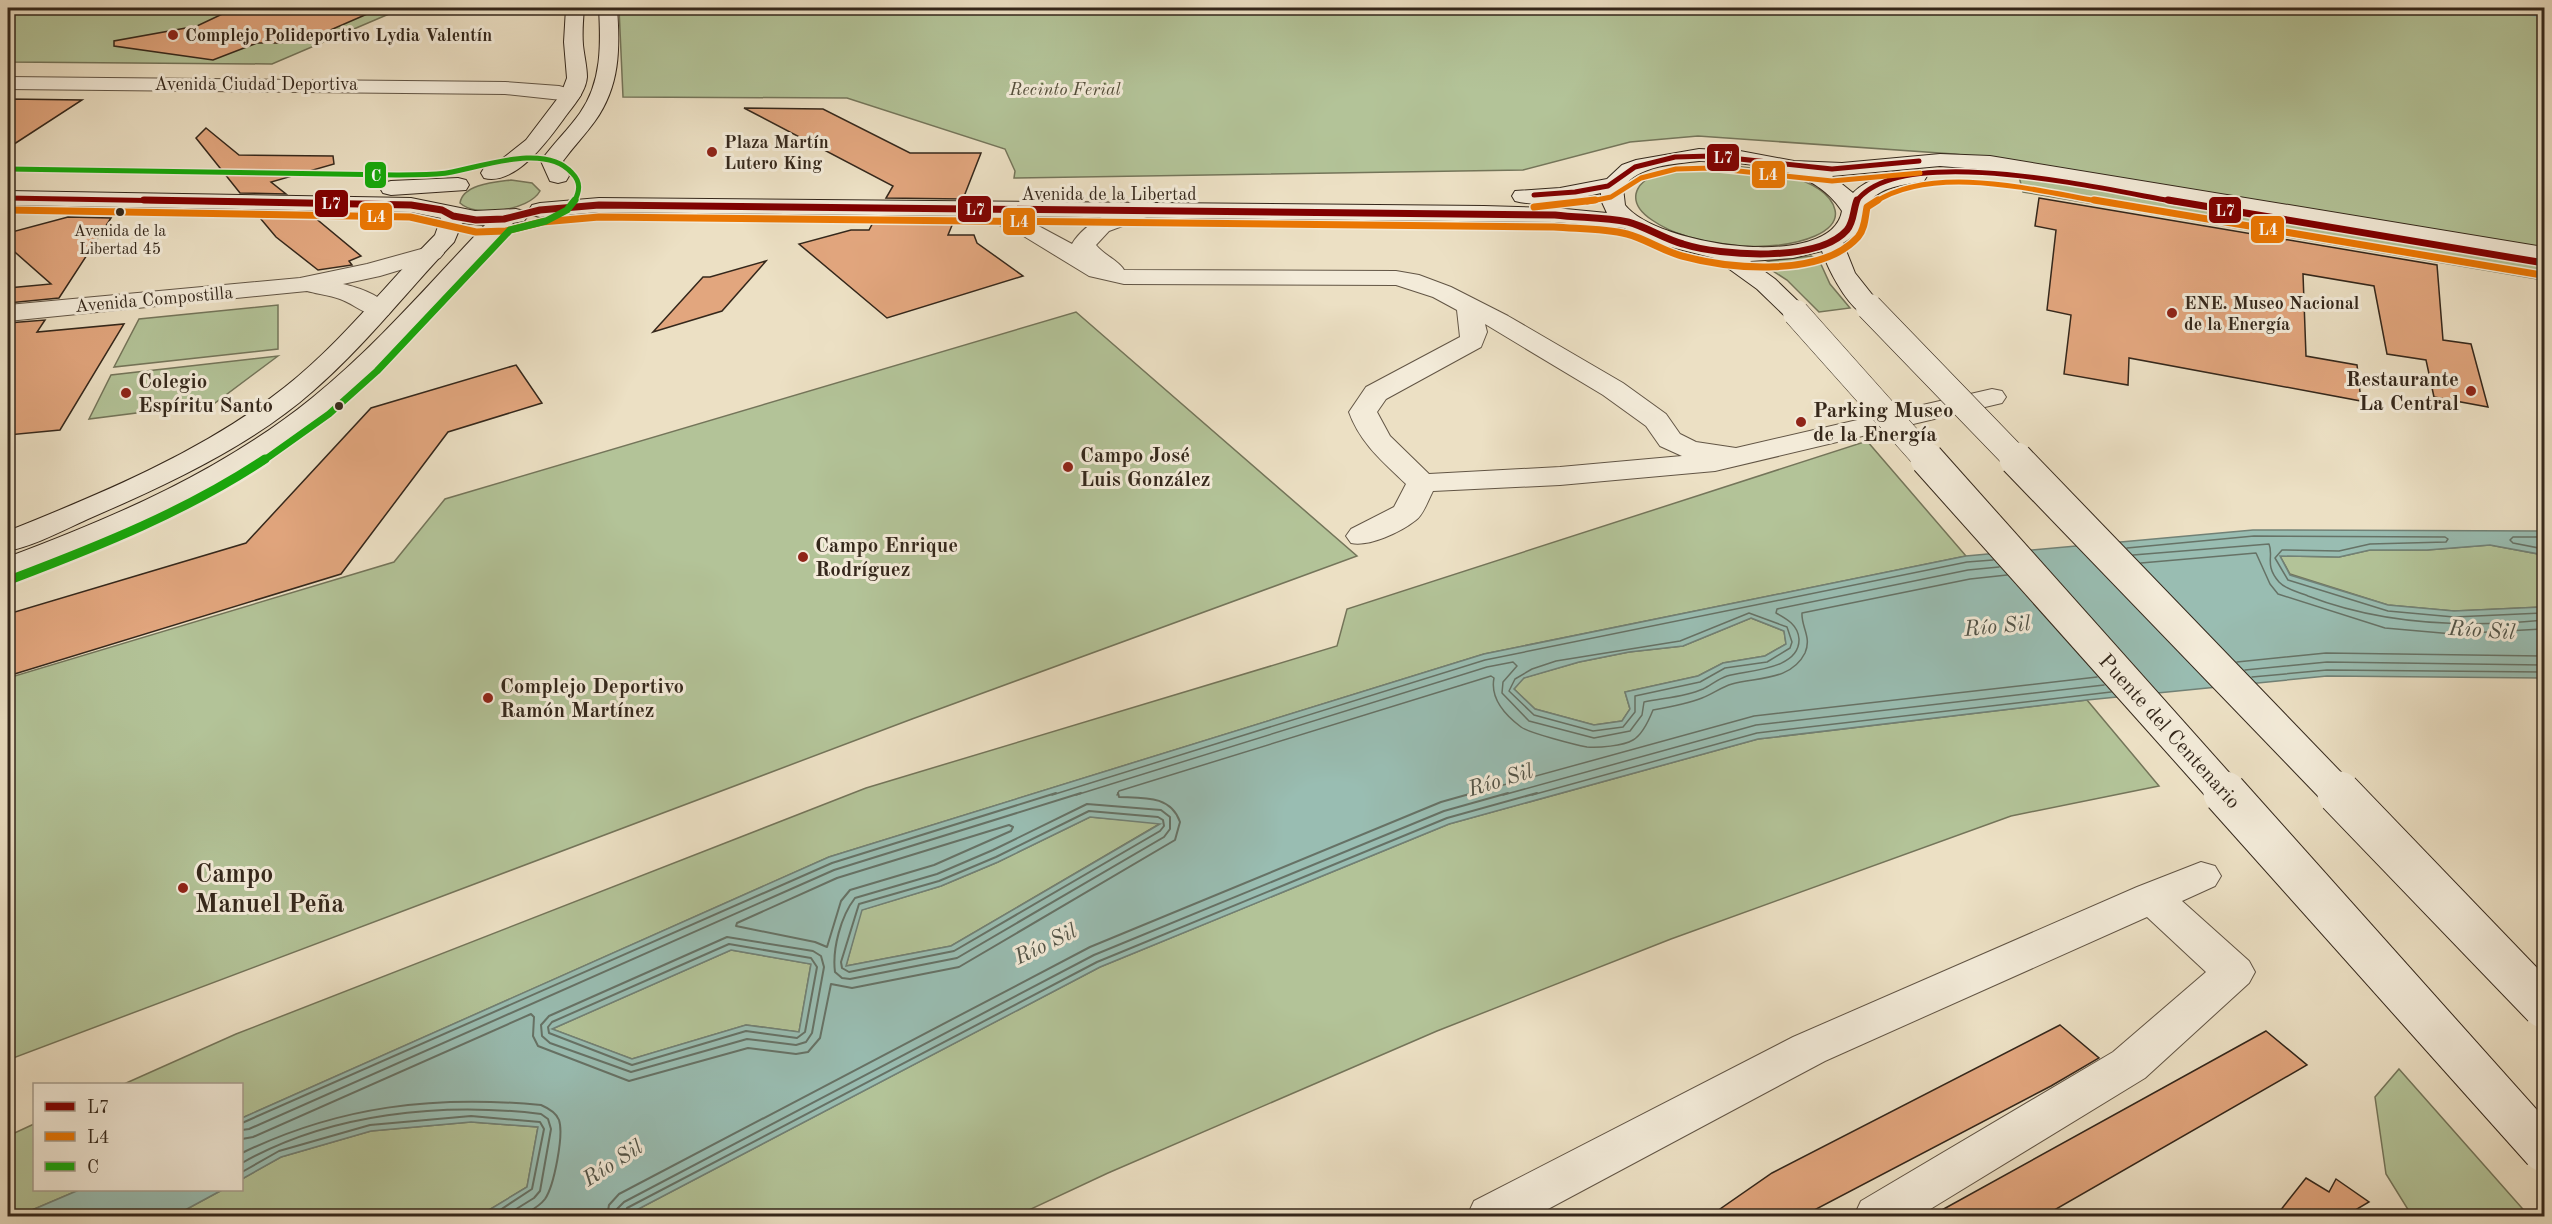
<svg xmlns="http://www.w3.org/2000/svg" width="2552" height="1224" viewBox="0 0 2552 1224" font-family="'Old Standard TT',serif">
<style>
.green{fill:#b3c398;stroke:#74755a;stroke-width:1.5}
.water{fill:#99bdb2;stroke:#718176;stroke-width:1.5;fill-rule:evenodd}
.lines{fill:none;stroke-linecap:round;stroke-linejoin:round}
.shore-far1{stroke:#667266;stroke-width:1.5}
.shore{stroke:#667266;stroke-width:2}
.canal{fill:#99bdb2;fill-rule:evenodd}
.building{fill:#e2a67e;stroke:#34271b;stroke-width:1.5}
.street-casing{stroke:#625545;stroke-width:2}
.secondary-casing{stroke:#34271b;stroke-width:2}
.street{fill:#f3ebd9;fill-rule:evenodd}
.secondary{fill:#f3ebd9;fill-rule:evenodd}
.secondary-bridge-far2-casing{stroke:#34271b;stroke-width:27;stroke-linecap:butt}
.secondary-bridge-far1-casing{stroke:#34271b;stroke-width:35;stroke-linecap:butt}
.secondary-bridge-casing{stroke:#34271b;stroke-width:45;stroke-linecap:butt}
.secondary-bridge-far2{stroke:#f3ebd9;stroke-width:26}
.secondary-bridge-far1{stroke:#f3ebd9;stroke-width:33}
.secondary-bridge{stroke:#f3ebd9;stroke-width:43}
.bus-1-far1-casing{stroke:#f3ebd9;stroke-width:8}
.bus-1-casing{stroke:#f3ebd9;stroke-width:10}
.bus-2-far1-casing{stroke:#f3ebd9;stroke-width:8}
.bus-2-casing{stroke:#f3ebd9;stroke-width:10}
.bus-3-far2-casing{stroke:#f3ebd9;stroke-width:8}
.bus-3-far1-casing{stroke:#f3ebd9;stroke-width:10}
.bus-3-casing{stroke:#f3ebd9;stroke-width:14}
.bus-1-far1{stroke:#800000;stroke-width:5}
.bus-1{stroke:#800000;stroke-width:7}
.bus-2-far1{stroke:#eb7703;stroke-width:5}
.bus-2{stroke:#eb7703;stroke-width:7}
.bus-3-far2{stroke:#15a90b;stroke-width:5}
.bus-3-far1{stroke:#15a90b;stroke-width:7}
.bus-3{stroke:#15a90b;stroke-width:9}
.poi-dot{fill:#8f2418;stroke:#f3ebd9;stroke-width:2}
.bus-dot{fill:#34271b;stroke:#f3ebd9;stroke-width:2}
.labels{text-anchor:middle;stroke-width:6;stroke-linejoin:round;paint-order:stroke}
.far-bus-label{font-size:16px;fill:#34271b;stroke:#f3ebd9}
.far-poi-label{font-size:18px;font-weight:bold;fill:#34271b;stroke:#f3ebd9;text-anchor:start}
.far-street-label{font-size:18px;fill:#34271b;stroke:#f3ebd9}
.far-park-label{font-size:18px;font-style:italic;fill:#544e3a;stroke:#f3ebd9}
.poi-label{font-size:21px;font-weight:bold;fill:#34271b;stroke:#f3ebd9;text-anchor:start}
.street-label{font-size:21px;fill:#34271b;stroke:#f3ebd9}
.water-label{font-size:22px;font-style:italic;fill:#525448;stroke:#f3ebd9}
.near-poi-label{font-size:26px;font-weight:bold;fill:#34271b;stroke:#f3ebd9;text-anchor:start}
.line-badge{stroke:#f3ebd9;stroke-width:2}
.badge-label{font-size:16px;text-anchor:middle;font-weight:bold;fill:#fff}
</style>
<rect width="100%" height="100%" fill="#ece0c4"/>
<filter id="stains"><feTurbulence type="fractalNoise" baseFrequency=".00333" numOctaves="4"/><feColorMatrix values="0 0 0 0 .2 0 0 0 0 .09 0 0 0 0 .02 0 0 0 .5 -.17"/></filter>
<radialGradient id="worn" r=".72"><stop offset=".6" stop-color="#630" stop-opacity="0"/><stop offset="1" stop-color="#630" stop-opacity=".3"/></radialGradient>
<g class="green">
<polygon points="8,8 403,8 272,64 8,62"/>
<polygon points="619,8 2517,8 2544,15 2544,280 2023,192 2015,161 1954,154 1698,136 1630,142 1523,170 1014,178 1015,171 1005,149 847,98 623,97"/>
<path d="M1712,165C1742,165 1827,174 1835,210C1838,223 1826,231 1815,236C1772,255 1690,247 1652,220C1643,214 1634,205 1636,194C1641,169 1692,166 1712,165Z"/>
<path d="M511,180L532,183L540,191C529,211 476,218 460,203C463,184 496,182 511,180Z"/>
<polygon points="1811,256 1819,260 1830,284 1850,308 1819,312 1787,280 1762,264 1770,261"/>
<polygon points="278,305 278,349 114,367 139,319"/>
<polygon points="1076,312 1357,556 912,719 8,1060 8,678 394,562 445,499"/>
<polygon points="278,356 215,403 89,419 111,375"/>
<polygon points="1867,441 1966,556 1484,654 829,857 242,1118 242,1084 124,1084 236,1034 866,788 1337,646 1347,609"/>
<polygon points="2490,545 2544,555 2544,607 2454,611 2388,605 2290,574 2280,556 2339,557 2370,550 2427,550"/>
<polygon points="1751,618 1784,631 1786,644 1765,656 1723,663 1698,676 1625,692 1630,709 1622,721 1594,725 1535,709 1514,689 1523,678 1579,662 1629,652 1683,646"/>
<polygon points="2087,700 2159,786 2011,816 1671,939 1437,1031 1108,1173 1016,1216 625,1216 1100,967 1449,824 1758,739"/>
<polygon points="1090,817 1161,823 951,946 846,966 861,910 941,886 998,862"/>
<polygon points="731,950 811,964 799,1032 746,1025 632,1059 552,1029"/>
<polygon points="2399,1069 2529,1216 2412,1216 2386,1174 2375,1097"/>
<polygon points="471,1122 538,1127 527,1187 479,1216 174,1216 222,1190 242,1190 242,1179 281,1157 371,1131"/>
<polygon points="34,1124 34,1190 79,1190 18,1216 8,1216 8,1136"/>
</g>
<g class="water">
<path d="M2253,530L2544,531V555L2490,545L2427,550H2370L2339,557L2280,556L2290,575L2388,605L2454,611L2544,607V678L2327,676L2087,700L1758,739L1449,824L1100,967L625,1216H479L527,1187L538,1127L471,1122L371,1131L281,1157L242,1179V1118L829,857L1484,654L1966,556ZM1751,618L1784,631L1786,644L1765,656L1723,663L1698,676L1625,692L1630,709L1622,721L1594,725L1535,709L1514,689L1524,678L1579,662L1629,652L1683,646ZM1090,817L1160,824L951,946L846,966L862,910L941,886L998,862ZM731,950L811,964L799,1032L746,1025L632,1059L552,1029Z"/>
<polygon points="79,1190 222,1190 174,1216 18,1216"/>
</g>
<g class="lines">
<g class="shore-far1">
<polyline points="2544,537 2513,537 2510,540 2513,543 2544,549"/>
<polyline points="2127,548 2254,536 2445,537 2448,539 2446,542 2370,544 2339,551 2282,550 2275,558 2288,580 2388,611 2454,617 2544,613"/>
<path d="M2133,555L2269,544C2274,556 2264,565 2279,582C2286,590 2299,592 2308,596C2383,625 2465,628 2544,620"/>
<polyline points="2141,563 2256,553 2270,584 2278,594 2385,628 2453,634 2544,629"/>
<polygon points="1749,613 1787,627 1792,642 1790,648 1767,662 1725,668 1700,682 1635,696 1635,712 1623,727 1593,731 1534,715 1509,691 1515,679 1532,669 1556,661 1680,641"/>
<polyline points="2237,662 2326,653 2544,656"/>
<polyline points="2245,670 2327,662 2544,665"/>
<polyline points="2252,677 2327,670 2544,672"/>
<polyline points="1052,795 1485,660 1967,562 1993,560"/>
<path d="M1076,795L1487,667L1513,662L1517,666L1503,682L1502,693L1529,721L1594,738L1630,731L1642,715L1644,702C1663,698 1685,697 1703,689C1711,685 1718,679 1727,676C1748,670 1800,670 1799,639C1798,625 1787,619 1776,613L1777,609L1968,570L1999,567"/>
<path d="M1117,795L1119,791L1491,676L1494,678C1490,698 1505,715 1521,727C1529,733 1576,745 1587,747C1598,748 1623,746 1633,740C1642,735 1649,720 1653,710C1670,707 1687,704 1702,698C1713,694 1721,687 1732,684C1757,677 1791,681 1805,653C1812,637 1801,627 1802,613L1970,579L2007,575"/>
<polyline points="1467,795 1754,716 2097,677"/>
<polyline points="1503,795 1756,725 2104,685"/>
<polyline points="1532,795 1757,733 2111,692"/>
</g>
<g class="shore">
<path d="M1087,804L1161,810L1170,817V829L1164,837L957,958L850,979L842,978L835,972C832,949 841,916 855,898L937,874L993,850Z"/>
<polygon points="1089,811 1158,817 1163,820 1164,826 1160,831 954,951 849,972 842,968 841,962 859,904 939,881 996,857"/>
<polygon points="1009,825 1013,827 1011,831 934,865 850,890 841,901 827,947 815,942 736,926 737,923 837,878"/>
<polygon points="727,937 813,951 821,956 824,967 812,1033 806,1042 796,1045 747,1039 631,1072 550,1043 542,1036 541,1025 549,1016"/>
<polygon points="729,944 811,958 817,967 805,1032 797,1038 746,1031 632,1065 549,1033 548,1027 552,1022"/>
<polyline points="242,1123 832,863 1056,793"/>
<polyline points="242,1130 249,1129 834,870 1081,793"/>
<path d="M242,1139L253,1137L531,1014L534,1017L533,1036L538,1046L629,1081L748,1048L796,1054L808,1052L820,1038L831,984L852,988L959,967L1175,840L1180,822C1171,795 1143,798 1119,797L1118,793"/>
<path d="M242,1153C339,1106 434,1095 541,1105C548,1108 556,1112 559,1120C564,1135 554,1186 545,1199C539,1207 530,1211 522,1216"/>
<path d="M242,1163C330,1113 442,1102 541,1114L548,1119L551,1129L540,1191L534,1198L505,1216"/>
<polyline points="242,1172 279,1151 370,1125 471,1116 540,1122 544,1129 532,1189 491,1216"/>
<polyline points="607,1216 609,1205 619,1194 1090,947 1441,802 1473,793"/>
<polyline points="616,1216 617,1209 624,1202 1094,955 1444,811 1508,793"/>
<polyline points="624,1216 627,1208 1097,962 1447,818 1537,793"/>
</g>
<polygon class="canal" points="2514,8 2544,8 2544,19 2517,13"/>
</g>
<g class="building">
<polygon points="235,8 381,8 303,42 289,40 282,43 257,43 213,60 114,46 114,41 197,26"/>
<polygon points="8,99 82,100 8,148"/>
<polygon points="744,108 823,109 910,153 981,153 963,199 886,198 893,186"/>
<polygon points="206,128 239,155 333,156 334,164 271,182 286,194 240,193 196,138"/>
<polygon points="2039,198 2437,265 2443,340 2471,344 2488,407 2434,397 2426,360 2387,354 2374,286 2303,274 2306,356 2357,365 2361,401 2129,358 2128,385 2064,374 2071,315 2047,310 2056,230 2035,226"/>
<polygon points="255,212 308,212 361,256 349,261 352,265 318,270 276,237"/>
<polygon points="68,217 111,218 59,298 8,303 8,288 51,284 8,246 8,233"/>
<polygon points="876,217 955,218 948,235 974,235 977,243 1023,276 887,318 799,244 851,230 869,230"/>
<polygon points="766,261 722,311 653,332 703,277 710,277"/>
<polygon points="45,320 37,332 124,324 60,430 8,435 8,323"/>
<polygon points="516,365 542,403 448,432 341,574 8,676 8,614 246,543 371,408"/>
<polygon points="2060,1025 2099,1058 2051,1086 1803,1216 1710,1216 1772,1173"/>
<polygon points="2266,1031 2307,1065 2044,1216 1931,1216"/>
<polygon points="2306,1178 2329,1192 2336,1179 2369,1202 2357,1209 2370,1216 2276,1216"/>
</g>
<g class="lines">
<g class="street-casing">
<g id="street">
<polygon points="8,77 505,82 559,86 578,91 581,95 578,99 571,101 505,94 8,89"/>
<path d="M977,201L1018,215L1072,244C1085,222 1126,199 1152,205L1155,210L1152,215L1109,231L1096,245C1104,255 1119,261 1124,270L1396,271L1419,275L1451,287L1508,316L1623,383L1666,414L1680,434L1696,442L1736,448L1992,389L2002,391L2006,397L2002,403L1715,471L1560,485L1433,491C1428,500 1424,514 1416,520C1401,532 1369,547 1351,543L1346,536L1351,529L1394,507L1406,484C1383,462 1360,443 1349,412L1366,387L1460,337L1457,310L1433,297L1396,285L1124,284L1089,276L1017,232L969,213L966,208L969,203ZM1485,324L1603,395L1646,426L1660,446L1682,456L1560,467L1429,474L1390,436L1377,412L1386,399L1481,347L1487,332Z"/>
<path d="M432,246L440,248L444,253L440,258L380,276L343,284C360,288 381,295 392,310L388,315C369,320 357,305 340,299C329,295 318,294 307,291L8,321V305L300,278L367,264Z"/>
<polygon points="2201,862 2215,866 2221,876 2215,886 2182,901 2249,961 2255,972 2249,983 2145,1078 1919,1216 1854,1216 1861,1201 2113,1052 2206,972 2147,917 1825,1061 1535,1216 1467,1216 1474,1201 1793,1037 2137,887"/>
</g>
</g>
<g class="secondary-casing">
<g id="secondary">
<path d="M566,8H584C583,20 582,33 583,45C584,55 587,67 587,77C586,92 573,106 565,117C549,139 516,186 484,178L481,173L484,168L502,159L526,140L561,94L567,78L564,42Z"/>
<path d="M599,8H617C620,49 620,86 595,121C585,135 573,147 563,161L569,176L566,181L558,183L550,181L541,161C553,144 568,130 580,113C602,82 601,44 599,8Z"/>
<path d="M1699,149L1740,151L1794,161L1842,163L1940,154L1990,156L2544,247V261L1990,170L1940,166L1832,176L1853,193C1868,178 1902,166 1924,171L1927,176L1924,181C1905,185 1879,186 1868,204C1857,221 1866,230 1843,243L1855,273L1882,307L1878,312C1872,314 1865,316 1860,312C1844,300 1828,269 1822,251L1793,258L1750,261L1775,279L1805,308L1809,313L1805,318L1796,321L1787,318L1757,289L1714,258L1655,243L1624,228L1555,222L599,212L540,217L532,215L529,210L532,205L540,203L599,198L1484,206L1555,208L1607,213L1601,200V193C1574,199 1543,208 1515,201L1512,196L1515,191L1560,188L1607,179L1622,165L1636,160ZM1699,161C1748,163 1812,165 1842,211C1832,272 1657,246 1625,205L1623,188C1638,165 1675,164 1699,161Z"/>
<polygon points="458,178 466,180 469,185 466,190 391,195 383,193 380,188 383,183 391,181"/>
<path d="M8,191L411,198L475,211L516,209L524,211L528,216L524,221L513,223C445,298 378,377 297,437C242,478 180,508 118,535C83,551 46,568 8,578V557C115,517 222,471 312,398C375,347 429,284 485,225L462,223L454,242C407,291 365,346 313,391C251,446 164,486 88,519C62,531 36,545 8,551V531C103,493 204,451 285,387C341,343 385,285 435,235L441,218L411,212L8,205Z"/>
</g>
</g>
<use href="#street" class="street"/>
<use href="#secondary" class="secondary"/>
<g class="secondary-bridge-far2-casing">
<g id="secondary-bridge-far2">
<polyline points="1869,307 2018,461"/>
<polyline points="1796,313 1928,461"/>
</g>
</g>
<g class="secondary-bridge-far1-casing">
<g id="secondary-bridge-far1">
<polyline points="1927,459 2227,795"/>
<polyline points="2016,459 2340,795"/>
</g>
</g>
<g class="secondary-bridge-casing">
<g id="secondary-bridge">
<polyline points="2225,793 2544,1150"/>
<polyline points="2339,793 2544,1006"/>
</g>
</g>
<use href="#secondary-bridge-far2" class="secondary-bridge-far2"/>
<use href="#secondary-bridge-far1" class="secondary-bridge-far1"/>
<use href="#secondary-bridge" class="secondary-bridge"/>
<g class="bus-1-far1-casing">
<g id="bus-1-far1">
<polyline points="1534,195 1575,192 1608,186 1635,167 1675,157 1712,156 1832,169 1919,161"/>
<polyline points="8,198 231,202"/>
<path d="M1856,202C1900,140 2111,191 2177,202"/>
</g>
</g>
<g class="bus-1-casing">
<g id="bus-1">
<path d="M144,200L411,205L442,210L453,216L476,220L504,219L540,210L599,205L1555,215C1579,218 1604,217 1628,222C1647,227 1664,239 1683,244C1721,256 1818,263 1847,230C1854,222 1853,210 1857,200"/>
<polyline points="2168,200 2544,263"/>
</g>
</g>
<g class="bus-2-far1-casing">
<g id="bus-2-far1">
<polyline points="1587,202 1611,197 1641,178 1676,169 1711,168 1832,181 1920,173"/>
<path d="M1875,202C1936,163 2037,191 2103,202"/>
</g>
</g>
<g class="bus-2-casing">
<g id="bus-2">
<polyline points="2094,200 2542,275"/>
<polyline points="1534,207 1595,200"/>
<path d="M8,210L410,217L476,232L506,231L542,222L599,217L1554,227C1578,229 1603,228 1627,234C1646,239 1663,251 1682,256C1730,269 1821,278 1858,237C1865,229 1865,217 1867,207L1878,200"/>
</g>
</g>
<g class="bus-3-far2-casing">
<path id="bus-3-far2" d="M8,169L396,175C414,174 434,176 452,172C484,166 546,143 572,173C581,182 580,191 574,202"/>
</g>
<g class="bus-3-far1-casing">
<polyline id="bus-3-far1" points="263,461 329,414 377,371 510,230 546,221 567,210 575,200"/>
</g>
<g class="bus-3-casing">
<path id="bus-3" d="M12,579C99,546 187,511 265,459"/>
</g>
<use href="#bus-1-far1" class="bus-1-far1"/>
<use href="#bus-1" class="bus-1"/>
<use href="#bus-2-far1" class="bus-2-far1"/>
<use href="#bus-2" class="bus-2"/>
<use href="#bus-3-far2" class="bus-3-far2"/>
<use href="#bus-3-far1" class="bus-3-far1"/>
<use href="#bus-3" class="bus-3"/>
</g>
<g class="poi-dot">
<circle cx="173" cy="35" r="6"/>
<circle cx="712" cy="152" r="6"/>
<circle cx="2172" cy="313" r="6"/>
<circle cx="2471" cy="391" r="6"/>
<circle cx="126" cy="393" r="6"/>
<circle cx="1801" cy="422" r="6"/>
<circle cx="1068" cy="467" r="6"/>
<circle cx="803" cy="557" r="6"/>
<circle cx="488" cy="698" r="6"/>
<circle cx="183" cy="888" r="6"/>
</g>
<g class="bus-dot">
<circle cx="120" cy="212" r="5"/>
<circle cx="339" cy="406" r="5"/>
</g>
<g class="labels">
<g class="far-bus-label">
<text x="120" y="236">Avenida de la<tspan x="120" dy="18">Libertad 45</tspan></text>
</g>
<g class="far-poi-label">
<text x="185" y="41">Complejo Polideportivo Lydia Valentín</text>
<text x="724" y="148">Plaza Martín<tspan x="724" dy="21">Lutero King</tspan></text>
<text x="2184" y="309">ENE. Museo Nacional<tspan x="2184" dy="21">de la Energía</tspan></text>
</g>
<g class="far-street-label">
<text x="256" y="90">Avenida Ciudad Deportiva</text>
<text x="1109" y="200">Avenida de la Libertad</text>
<text transform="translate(154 299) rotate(-5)" y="6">Avenida Compostilla</text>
</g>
<g class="far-park-label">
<text x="1065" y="95">Recinto Ferial</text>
</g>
<g class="poi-label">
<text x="2459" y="386" text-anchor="end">Restaurante<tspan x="2459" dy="24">La Central</tspan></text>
<text x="138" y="388">Colegio<tspan x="138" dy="24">Espíritu Santo</tspan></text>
<text x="1813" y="417">Parking Museo<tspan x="1813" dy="24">de la Energía</tspan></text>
<text x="1080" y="462">Campo José<tspan x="1080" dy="24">Luis González</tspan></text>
<text x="815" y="552">Campo Enrique<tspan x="815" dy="24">Rodríguez</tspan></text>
<text x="500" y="693">Complejo Deportivo<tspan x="500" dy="24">Ramón Martínez</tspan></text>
</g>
<g class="street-label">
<text transform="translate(2170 731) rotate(48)" y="7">Puente del Centenario</text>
</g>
<g class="water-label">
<text transform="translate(1997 625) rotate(-5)" y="8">Río Sil</text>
<text transform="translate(2482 629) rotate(4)" y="8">Río Sil</text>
<text transform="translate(1500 779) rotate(-17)" y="8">Río Sil</text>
<text transform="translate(1045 943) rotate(-26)" y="8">Río Sil</text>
<text transform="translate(612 1162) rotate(-33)" y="8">Río Sil</text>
</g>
<g class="near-poi-label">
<text x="195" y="882">Campo<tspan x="195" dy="30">Manuel Peña</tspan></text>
</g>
</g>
<g class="line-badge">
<rect x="1706" y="143" width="34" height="29" rx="6" fill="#800000"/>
<rect x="1751" y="160" width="35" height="29" rx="6" fill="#eb7703"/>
<rect x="364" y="161" width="23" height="28" rx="6" fill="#15a90b"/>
<rect x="314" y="189" width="35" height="29" rx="6" fill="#800000"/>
<rect x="957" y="195" width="35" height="28" rx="6" fill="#800000"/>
<rect x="2208" y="196" width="34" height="28" rx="6" fill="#800000"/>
<rect x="359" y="202" width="34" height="29" rx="6" fill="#eb7703"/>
<rect x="1002" y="207" width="34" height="29" rx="6" fill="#eb7703"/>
<rect x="2250" y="215" width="35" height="29" rx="6" fill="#eb7703"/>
</g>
<g class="badge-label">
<text x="1723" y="163">L7</text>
<text x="1768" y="180">L4</text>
<text x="376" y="181">C</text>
<text x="331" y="209">L7</text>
<text x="975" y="215">L7</text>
<text x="2225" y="216">L7</text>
<text x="376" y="222">L4</text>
<text x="1019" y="227">L4</text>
<text x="2268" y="235">L4</text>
</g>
<rect width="2552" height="1224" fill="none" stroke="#ece0c4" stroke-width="30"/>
<rect x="9" y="9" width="2534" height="1206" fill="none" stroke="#34271b" stroke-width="3"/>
<rect x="15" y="15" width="2522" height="1194" fill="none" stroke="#34271b" stroke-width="1.5"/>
<rect x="33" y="1083" width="210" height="108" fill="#f3ebd9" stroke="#a79d8d" stroke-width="1.5"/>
<rect x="45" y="1102" width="30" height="9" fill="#800000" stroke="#a79d8d" stroke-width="1.5"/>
<text x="87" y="1113" font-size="18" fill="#34271b">L7</text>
<rect x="45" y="1132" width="30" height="9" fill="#eb7703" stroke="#a79d8d" stroke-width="1.5"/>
<text x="87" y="1143" font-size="18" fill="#34271b">L4</text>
<rect x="45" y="1162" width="30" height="9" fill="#15a90b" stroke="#a79d8d" stroke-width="1.5"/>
<text x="87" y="1173" font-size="18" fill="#34271b">C</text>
<rect width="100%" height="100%" filter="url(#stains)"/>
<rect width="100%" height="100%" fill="url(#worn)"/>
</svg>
